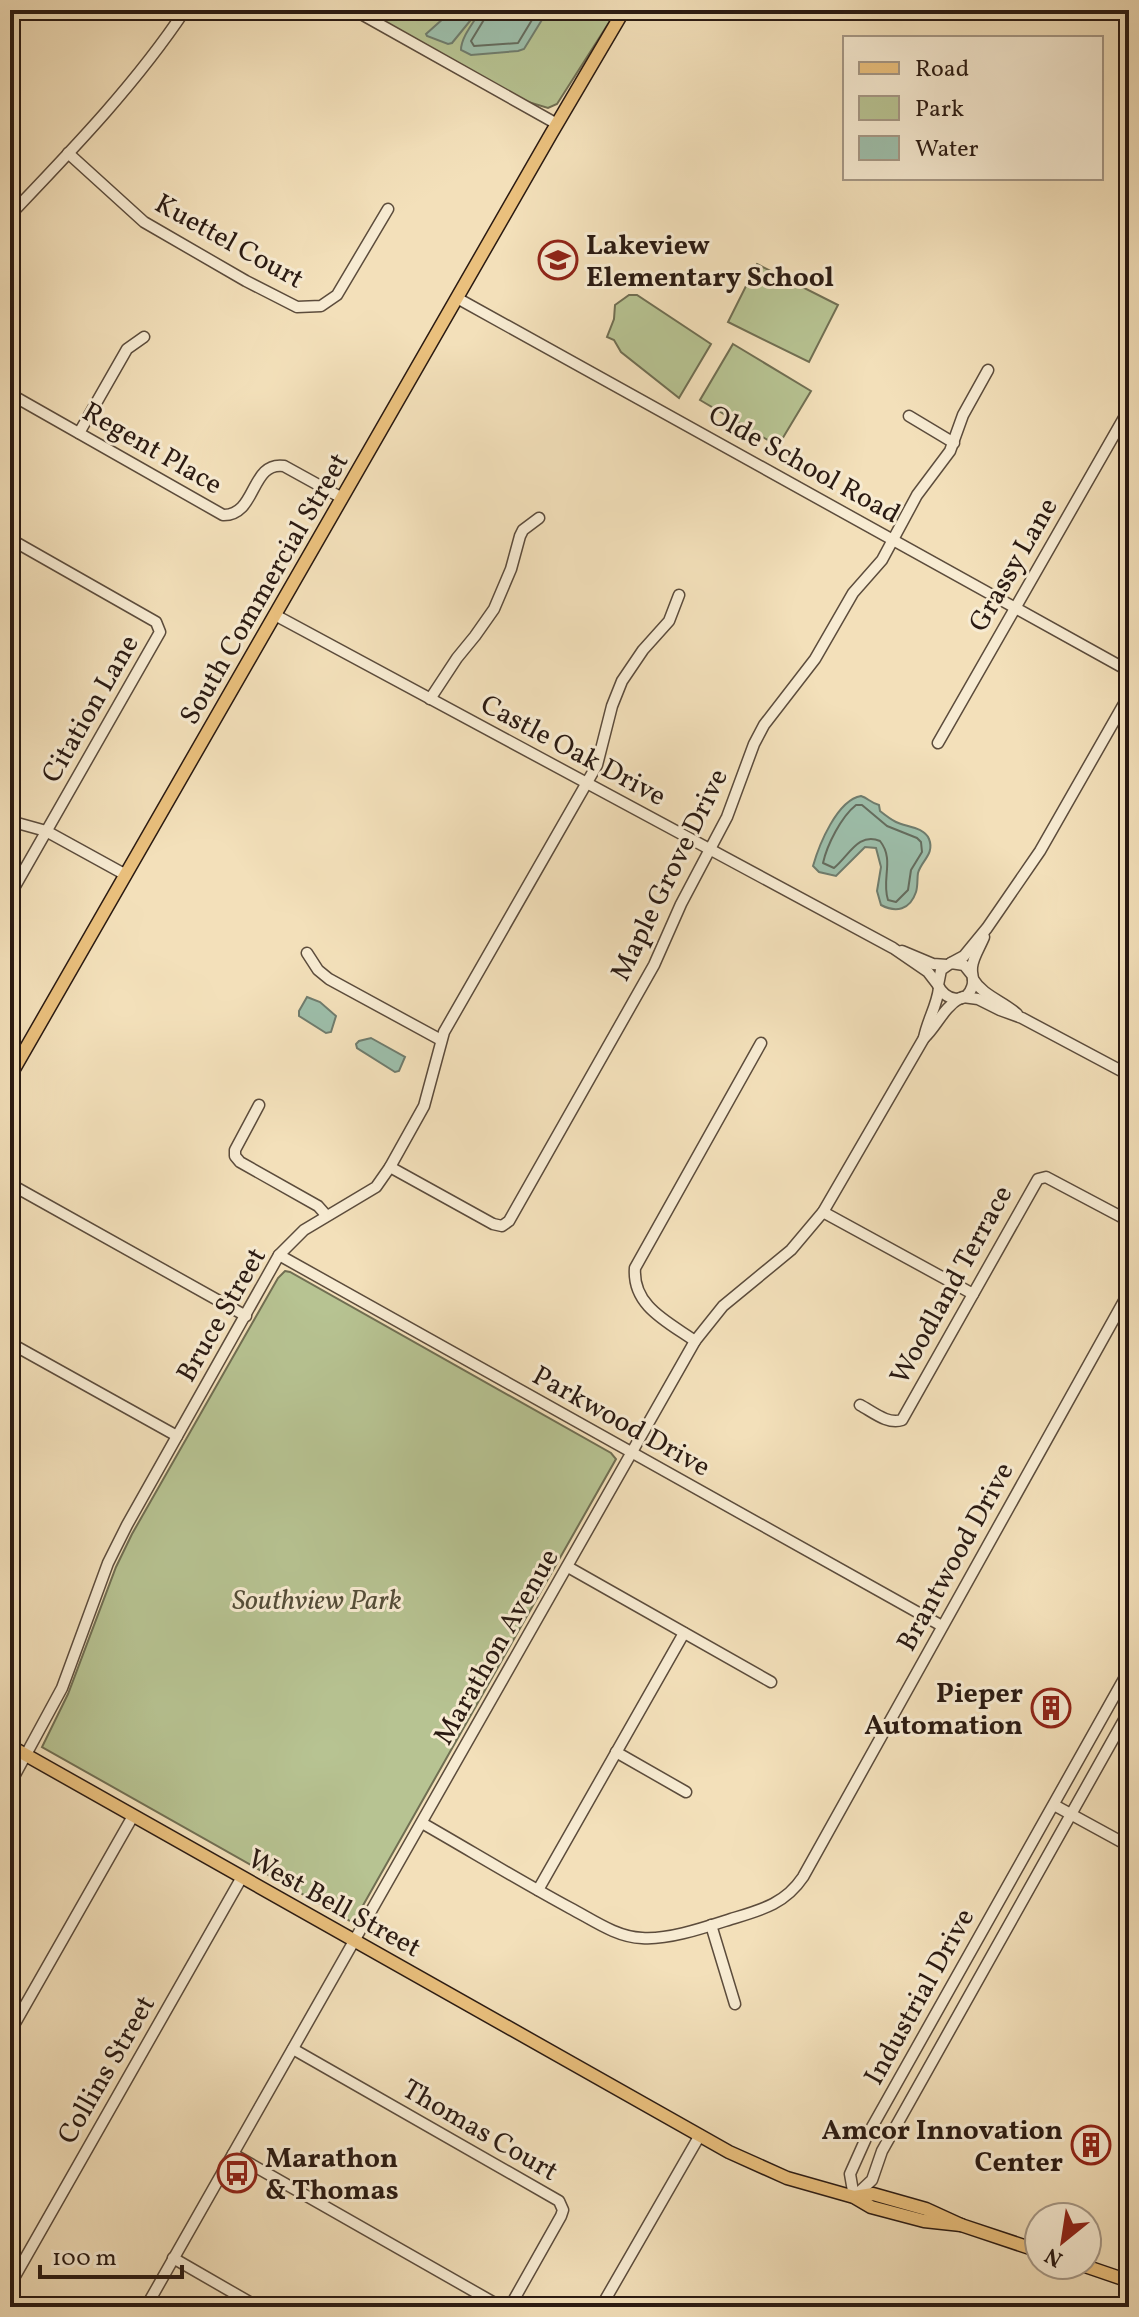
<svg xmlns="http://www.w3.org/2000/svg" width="1139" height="2317" viewBox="0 0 1139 2317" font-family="Vollkorn,serif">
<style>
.green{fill:#b7c392;stroke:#706e52;stroke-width:2}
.water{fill:#9dbeaa;stroke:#6f7c6d;stroke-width:2}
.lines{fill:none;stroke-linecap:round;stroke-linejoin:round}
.shore{stroke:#646c5e;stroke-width:2}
.minor-casing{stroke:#5c4c3c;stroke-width:13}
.major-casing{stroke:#2a1a12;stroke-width:15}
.minor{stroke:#f7ebd2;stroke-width:10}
.major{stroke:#eac07d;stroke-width:12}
.labels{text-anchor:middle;stroke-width:6;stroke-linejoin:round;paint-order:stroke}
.street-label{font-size:28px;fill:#2a1a12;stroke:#f7ebd2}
.poi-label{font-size:28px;font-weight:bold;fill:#2a1a12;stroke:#f7ebd2;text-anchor:start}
.park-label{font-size:28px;font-style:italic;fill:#544d38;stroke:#f7ebd2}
</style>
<rect width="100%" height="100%" fill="#f3e0ba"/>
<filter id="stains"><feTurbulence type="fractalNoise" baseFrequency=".0025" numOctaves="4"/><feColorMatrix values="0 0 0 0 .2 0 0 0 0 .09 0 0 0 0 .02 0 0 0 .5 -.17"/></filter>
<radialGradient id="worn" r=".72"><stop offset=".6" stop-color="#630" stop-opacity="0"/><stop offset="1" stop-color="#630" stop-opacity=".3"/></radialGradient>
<g class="green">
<polygon points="364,10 617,10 557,104 548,108 525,101"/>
<polygon points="757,264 838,305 809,362 728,322"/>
<polygon points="629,295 637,295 711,344 679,398 621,352 614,340 607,337 614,319 615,305"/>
<polygon points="733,344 811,391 778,446 700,400"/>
<polygon points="285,1271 290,1272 611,1453 616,1459 357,1916 354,1921 350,1921 42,1747 68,1694 116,1567 132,1534 278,1278"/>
</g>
<g class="water">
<polygon points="450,10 479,10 452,43 448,44 427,36 426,34 445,17"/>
<path d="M481,10H548L524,49L518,51L471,55L461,50C461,37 474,22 481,10Z"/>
<path d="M861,796C868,798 871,803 879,805L880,811C885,815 890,819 896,822C906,827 924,827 929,839C935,854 921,861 918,873C917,879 918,886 916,892C910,910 896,913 881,905L877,891L881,867L876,848L865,847L836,876L819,872L813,866C819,845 837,800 861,796Z"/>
<polygon points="307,997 320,1002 336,1016 331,1032 326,1033 299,1016 299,1011"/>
<polygon points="371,1038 405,1057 399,1071 395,1072 357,1048 356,1044 359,1041"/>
</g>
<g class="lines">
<g class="shore">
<polyline points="483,10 485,18 471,41 474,46 518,43 538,10"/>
<path d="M856,805H862L887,826L917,838L921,842L922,852L911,870L908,890L896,902L888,900C881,879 895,860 880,841C858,832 849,856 834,868L823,863C827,845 841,817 856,805Z"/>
</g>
<g class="minor-casing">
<g id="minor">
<polyline points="354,10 557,124"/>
<polyline points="68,153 144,222 246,281 297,307 321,306 337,295 388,209"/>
<path d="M10,215C72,150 135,85 185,10"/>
<polyline points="457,298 1129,671"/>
<path d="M10,394L223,515C257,516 250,461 284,466L342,498"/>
<polyline points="909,416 954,443"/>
<polyline points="79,433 127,349 144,337"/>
<polyline points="10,539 156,622 160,632 10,895"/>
<polyline points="275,615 893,948 928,972 938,985"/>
<polyline points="430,699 457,658 475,636 494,609 511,569 520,536 523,530 539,518"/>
<polyline points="938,743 1129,409"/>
<polyline points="10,821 46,831 126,875"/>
<polyline points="902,951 933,964 947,965"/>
<polyline points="307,953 318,970 329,979 441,1040"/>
<polyline points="951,963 964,956 987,928 1040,851 1129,695"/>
<path d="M972,975L964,965L951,963L941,970L938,985C944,1000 966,1006 972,987C975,980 971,974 972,967C973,957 980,947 984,937"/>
<path d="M973,979C983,996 1003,1001 1017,1014"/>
<polyline points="963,997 978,999 1000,1010 1022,1018 1129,1075"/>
<path d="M924,1038C927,1021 937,1006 939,988"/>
<polyline points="259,1105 235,1150 235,1156 240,1162 318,1206 326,1215"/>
<polyline points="390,1167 493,1224 502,1226 509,1221 654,965 681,904 727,817 754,744 764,725 815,659 853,593 882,560 917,495 950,451 963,415 988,370"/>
<polyline points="10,1184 246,1316"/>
<polyline points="823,1212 973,1294"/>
<polyline points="279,1255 942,1626"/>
<path d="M695,1341C668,1322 632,1306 635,1268L761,1043"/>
<polyline points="10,1343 177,1436"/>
<path d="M860,1405C873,1412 888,1425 902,1420L1038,1179L1046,1177L1129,1221"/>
<polyline points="568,1567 771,1682"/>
<polyline points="616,1752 686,1792"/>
<polyline points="10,1784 62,1688 108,1563 127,1525 279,1255 304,1230 376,1187 390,1167 424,1106 444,1032 597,765 612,706 622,681 643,650 669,621 679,595"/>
<polyline points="1054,1805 1129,1846"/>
<path d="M422,1823C471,1851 520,1881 570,1908C593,1920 616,1937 642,1938C669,1940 706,1927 731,1919C761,1910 785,1904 803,1877L1129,1292"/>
<polyline points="538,1890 684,1633"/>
<polyline points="711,1925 735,2004"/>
<polyline points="10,2032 133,1816"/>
<polyline points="233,2154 498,2305 509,2305 512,2303 561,2216 563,2210 559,2201 293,2049"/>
<polyline points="854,2197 850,2174 867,2136 1129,1670"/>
<polyline points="854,2197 872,2180 882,2151 1129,1711"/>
<polyline points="173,2258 258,2307"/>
<polyline points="10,2285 242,1877"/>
<path d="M146,2307L695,1341L723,1306L791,1250L823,1212L924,1038C937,1026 943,1008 960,998"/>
<polyline points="601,2307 700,2135"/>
</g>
</g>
<g class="major-casing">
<g id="major">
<polyline points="10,1076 551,134 624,10"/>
<polyline points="10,1746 729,2152 787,2178 854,2197 871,2207 924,2221 961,2225"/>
<polyline points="854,2197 873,2194 926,2209 961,2225 1039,2251"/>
<polyline points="1082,2265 1129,2281"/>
</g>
</g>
<use href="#minor" class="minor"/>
<use href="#major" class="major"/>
</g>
<defs>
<g id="school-ring" transform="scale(2)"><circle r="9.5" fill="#f7ebd2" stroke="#8f2418" stroke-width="1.5"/><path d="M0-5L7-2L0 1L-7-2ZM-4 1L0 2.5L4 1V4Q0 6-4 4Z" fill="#8f2418"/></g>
<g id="building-ring" transform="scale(2)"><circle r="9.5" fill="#f7ebd2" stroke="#8f2418" stroke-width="1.5"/><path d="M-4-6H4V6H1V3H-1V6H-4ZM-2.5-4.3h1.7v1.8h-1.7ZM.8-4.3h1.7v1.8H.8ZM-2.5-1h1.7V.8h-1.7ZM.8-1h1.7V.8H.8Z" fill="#8f2418"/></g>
<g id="bus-ring" transform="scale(2)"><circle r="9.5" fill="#f7ebd2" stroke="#8f2418" stroke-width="1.5"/><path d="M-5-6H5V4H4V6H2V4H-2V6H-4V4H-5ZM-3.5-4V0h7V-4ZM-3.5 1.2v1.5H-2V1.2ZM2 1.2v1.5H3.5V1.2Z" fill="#8f2418"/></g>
</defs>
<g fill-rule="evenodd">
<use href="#school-ring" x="558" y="260"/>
<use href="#building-ring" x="1051" y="1708"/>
<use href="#building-ring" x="1091" y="2145"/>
<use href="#bus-ring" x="237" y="2173"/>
</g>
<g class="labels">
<g class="street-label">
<text transform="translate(230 240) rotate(29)" y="10">Kuettel Court</text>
<text transform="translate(153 447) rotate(30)" y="10">Regent Place</text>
<text transform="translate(805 463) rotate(29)" y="10">Olde School Road</text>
<text transform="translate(1012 564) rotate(-60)" y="10">Grassy Lane</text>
<text transform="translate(263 588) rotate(-60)" y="10">South Commercial Street</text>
<text transform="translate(89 708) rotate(-60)" y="10">Citation Lane</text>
<text transform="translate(574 749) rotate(28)" y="10">Castle Oak Drive</text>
<text transform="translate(668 874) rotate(-64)" y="10">Maple Grove Drive</text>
<text transform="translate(950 1284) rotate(-61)" y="10">Woodland Terrace</text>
<text transform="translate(220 1314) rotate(-60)" y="10">Bruce Street</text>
<text transform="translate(622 1420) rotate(29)" y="10">Parkwood Drive</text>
<text transform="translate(954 1556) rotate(-61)" y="10">Brantwood Drive</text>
<text transform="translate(495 1646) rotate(-60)" y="10">Marathon Avenue</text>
<text transform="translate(335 1902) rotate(29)" y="10">West Bell Street</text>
<text transform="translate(918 1996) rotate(-61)" y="10">Industrial Drive</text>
<text transform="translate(105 2069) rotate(-60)" y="10">Collins Street</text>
<text transform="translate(481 2129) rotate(30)" y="10">Thomas Court</text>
</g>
<g class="poi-label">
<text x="586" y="254">Lakeview<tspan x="586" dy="32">Elementary School</tspan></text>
<text x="1023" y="1702" text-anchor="end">Pieper<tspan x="1023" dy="32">Automation</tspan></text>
<text x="1063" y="2139" text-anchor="end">Amcor Innovation<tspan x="1063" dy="32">Center</tspan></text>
<text x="265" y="2167">Marathon<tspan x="265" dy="32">&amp; Thomas</tspan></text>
</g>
<g class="park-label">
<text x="317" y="1609">Southview Park</text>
</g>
</g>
<rect width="1139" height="2317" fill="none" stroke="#f3e0ba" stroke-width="40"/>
<rect x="12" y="12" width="1115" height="2293" fill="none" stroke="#2a1a12" stroke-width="4"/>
<rect x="20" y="20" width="1099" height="2277" fill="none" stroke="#2a1a12" stroke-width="2"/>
<rect x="843" y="36" width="260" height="144" fill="#f7ebd2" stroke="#a59785" stroke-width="2"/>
<rect x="859" y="62" width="40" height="12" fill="#eac07d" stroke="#a59785" stroke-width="2"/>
<text x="915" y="76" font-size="24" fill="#2a1a12">Road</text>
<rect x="859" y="96" width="40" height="24" fill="#b7c392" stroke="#a59785" stroke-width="2"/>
<text x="915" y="116" font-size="24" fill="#2a1a12">Park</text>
<rect x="859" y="136" width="40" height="24" fill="#9dbeaa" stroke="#a59785" stroke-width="2"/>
<text x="915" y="156" font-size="24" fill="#2a1a12">Water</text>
<g transform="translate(1063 2241) rotate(210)"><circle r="38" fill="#f7ebd2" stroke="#a59785" stroke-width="2"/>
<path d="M0-6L14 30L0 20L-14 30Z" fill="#8f2418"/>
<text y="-12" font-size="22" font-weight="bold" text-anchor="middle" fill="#2a1a12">N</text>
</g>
<path d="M40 2265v12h142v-12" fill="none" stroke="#2a1a12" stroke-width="4"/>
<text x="52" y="2265" font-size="24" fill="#2a1a12" stroke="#f7ebd2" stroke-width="6" paint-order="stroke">100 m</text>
<rect width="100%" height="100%" filter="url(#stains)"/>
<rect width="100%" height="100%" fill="url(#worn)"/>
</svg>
